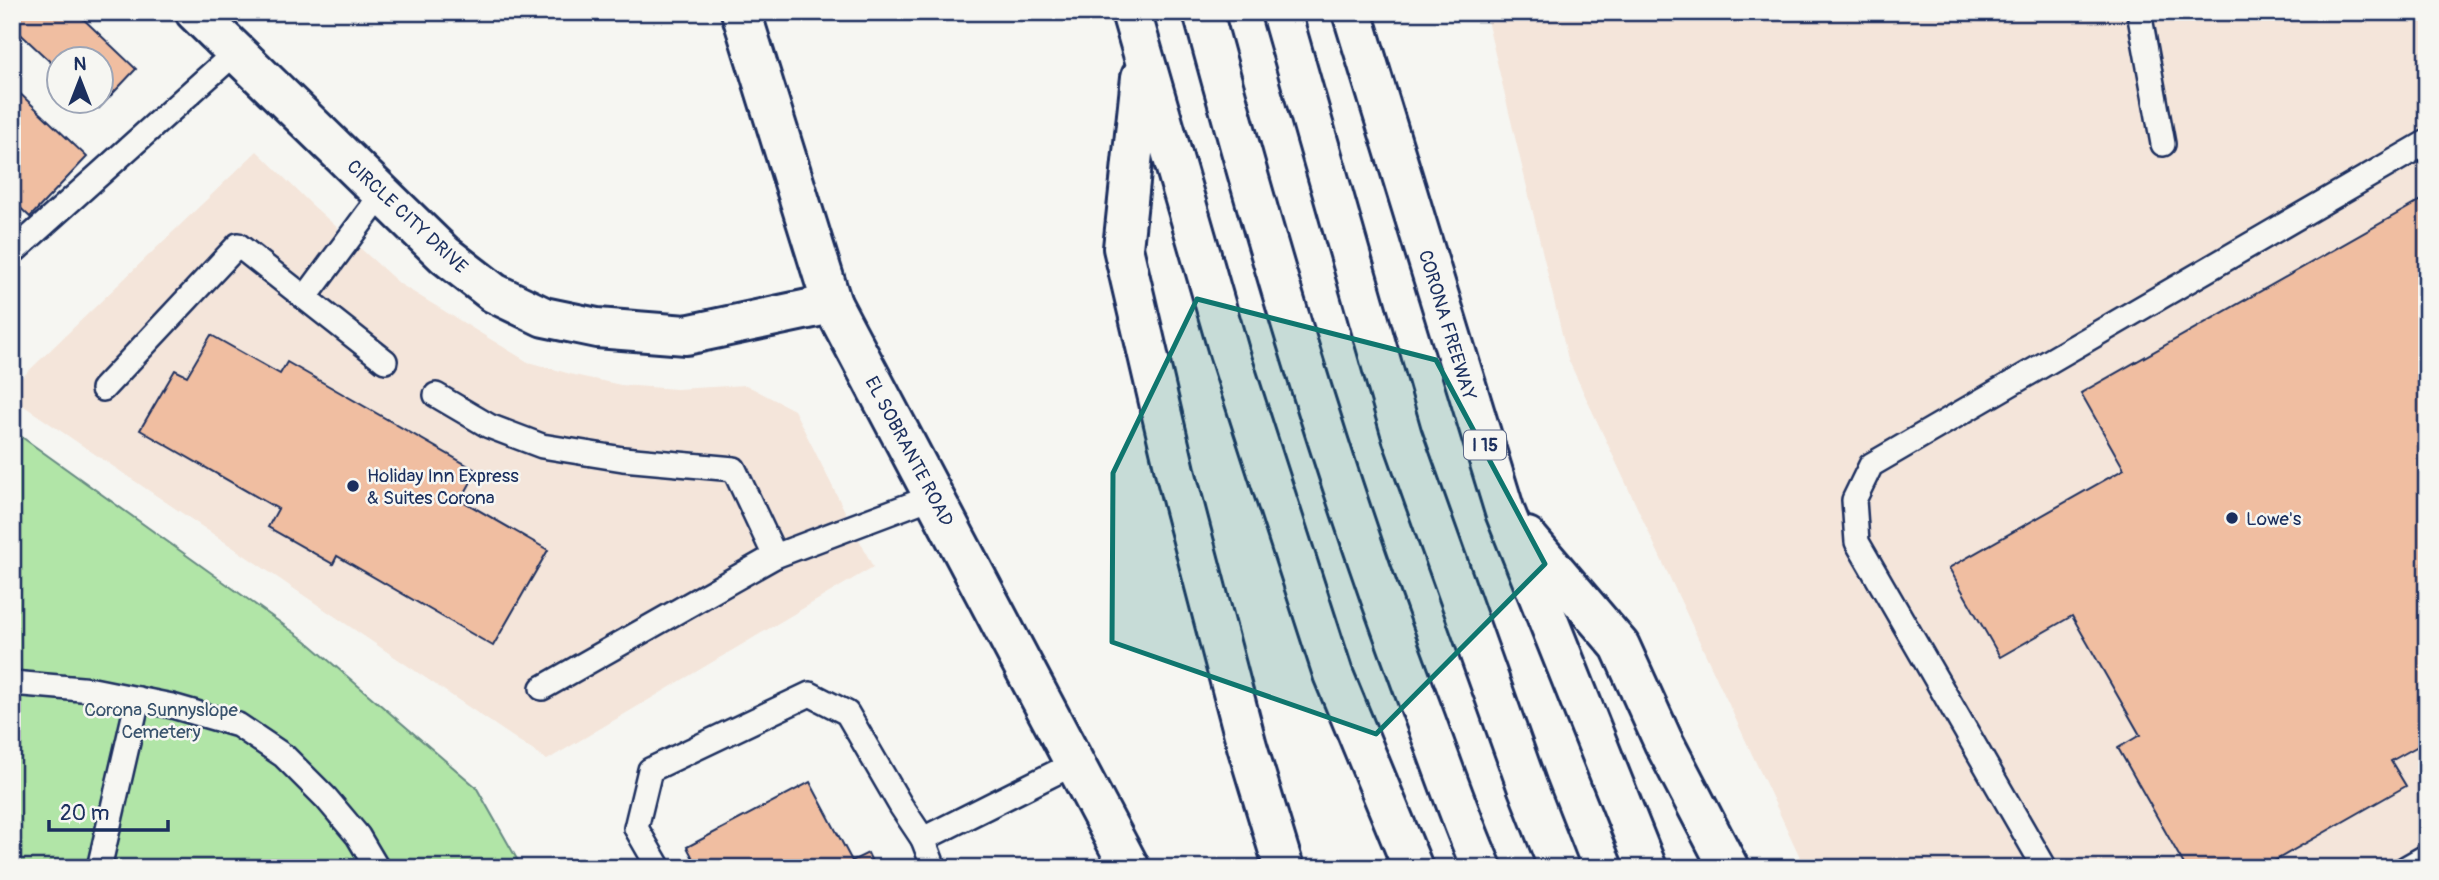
<svg xmlns="http://www.w3.org/2000/svg" width="2439" height="880" viewBox="0 0 2439 880" font-family="Pangolin,sans-serif">
<style>
.built{fill:#f4e5da}
.green{fill:#b1e5a7;stroke:#668a82;stroke-width:2}
.building{fill:#f0bea1;stroke:#1b2f5e;stroke-width:2}
.lines{fill:none;stroke-linecap:round;stroke-linejoin:round}
.service-casing{stroke:#1b2f5e;stroke-width:28}
.tertiary-casing{stroke:#1b2f5e;stroke-width:44}
.motorway-casing{stroke:#1b2f5e;stroke-width:44}
.service{stroke:#f6f6f2;stroke-width:23}
.tertiary{stroke:#f6f6f2;stroke-width:38}
.motorway{stroke:#f6f6f2;stroke-width:38}
.marked{fill:#0f766e;fill-opacity:0.2;stroke:#0f766e;stroke-width:5;stroke-linejoin:round}
.poi-dot{fill:#1b2f5e;stroke:#f6f6f2;stroke-width:2.5}
.labels{text-anchor:middle;stroke-width:5;stroke-linejoin:round;paint-order:stroke}
.shield{fill:#f6f6f2;stroke:#5d6b8a;stroke-width:2}
.shield-label{font-size:18px;font-weight:bold;fill:#1b2f5e}
.street-label{font-size:19px;fill:#1b2f5e;stroke:#f6f6f2}
.poi-label{font-size:19px;fill:#1b2f5e;stroke:#f6f6f2;text-anchor:start}
.park-label{font-size:19px;fill:#39536d;stroke:#f6f6f2}
</style>
<rect width="100%" height="100%" fill="#f6f6f2"/>
<filter id="ink" filterUnits="userSpaceOnUse"><feTurbulence type="fractalNoise" baseFrequency=".0143" numOctaves="2"/><feDisplacementMap in="SourceGraphic" scale="14" xChannelSelector="R" yChannelSelector="G"/><feConvolveMatrix kernelMatrix="1 2 1 2 8 2 1 2 1" color-interpolation-filters="sRGB"/></filter>
<g filter="url(#ink)">
<g class="built">
<polygon points="1485,12 2427,12 2427,868 1805,868 1568,359"/>
<polygon points="257,151 311,204 400,284 528,362 574,375 621,385 677,389 746,385 794,410 873,567 547,760 12,398 12,387"/>
</g>
<polygon class="green" points="12,430 306,641 476,787 522,868 12,868"/>
<g class="building">
<polygon points="12,12 76,12 136,69 99,108 92,102 102,102 102,60 60,60 60,71 12,26"/>
<polygon points="12,86 87,157 30,217 12,200"/>
<polygon points="2427,197 2427,741 2391,761 2406,786 2262,868 2186,868 2118,748 2140,735 2072,616 2000,657 1949,568 2124,469 2081,393"/>
<polygon points="211,335 280,374 287,362 477,471 461,500 548,550 493,646 337,556 333,564 268,527 278,509 140,430 175,370 187,376"/>
<polygon points="810,782 852,861 868,853 875,868 698,868 687,847"/>
</g>
<g class="lines">
<g class="service-casing">
<g id="service">
<polyline points="2139,12 2163,144"/>
<polyline points="382,194 305,298 385,361"/>
<polyline points="12,253 236,52"/>
<polyline points="103,389 238,245 305,298"/>
<polyline points="436,395 489,426 542,446 623,459 734,469 775,556 542,688"/>
<polyline points="775,556 934,496"/>
<polyline points="12,683 93,690 172,706 238,725 284,756 326,798 358,836 377,868"/>
<polyline points="923,839 1075,763"/>
<polyline points="99,868 138,699"/>
<polyline points="659,868 636,828 650,770 810,694 847,713 901,806 923,839 934,868"/>
<polyline points="2045,868 1857,542 1854,500 1871,465 2427,142"/>
<polyline points="2406,868 2427,856"/>
</g>
</g>
<g class="tertiary-casing">
<g id="tertiary">
<polyline points="195,12 445,255 494,293 544,317 597,328 686,335 832,304"/>
<polyline points="741,12 832,304 1130,868"/>
</g>
</g>
<g class="motorway-casing">
<g id="motorway">
<polyline points="1131,12 1229,352 1333,674 1413,868"/>
<path d="M1203,12C1265,242 1332,471 1416,695C1438,752 1457,811 1482,868"/>
<polyline points="1281,12 1402,436 1527,786 1559,868"/>
<polyline points="1352,12 1505,512 1647,868"/>
<polyline points="1141,77 1123,248 1176,475 1247,746 1284,868"/>
<polyline points="1527,537 1620,646 1663,741 1729,868"/>
</g>
</g>
<use href="#service" class="service"/>
<use href="#tertiary" class="tertiary"/>
<use href="#motorway" class="motorway"/>
</g>
</g>
<path class="marked" d="M1197,299L1436,360L1545,564L1376,734L1112,642L1113,473Z"/>
<g class="poi-dot">
<circle cx="353" cy="486" r="7"/>
<circle cx="2232" cy="518" r="7"/>
</g>
<g class="labels">
<rect class="shield" x="1464" y="430.5" width="42" height="29" rx="5"/>
<g class="shield-label">
<text x="1485" y="451">I 15</text>
</g>
<g class="street-label">
<text transform="translate(408 216) rotate(43)" y="7">CIRCLE CITY DRIVE</text>
<text transform="translate(1448 325) rotate(73)" y="7">CORONA FREEWAY</text>
<text transform="translate(910 451) rotate(62)" y="7">EL SOBRANTE ROAD</text>
</g>
<g class="poi-label">
<text x="367" y="482">Holiday Inn Express<tspan x="367" dy="22">&amp; Suites Corona</tspan></text>
<text x="2246" y="525">Lowe's</text>
</g>
<g class="park-label">
<text x="161" y="716">Corona Sunnyslope<tspan x="161" dy="22">Cemetery</tspan></text>
</g>
</g>
<rect width="2439" height="880" fill="none" stroke="#f6f6f2" stroke-width="42"/>
<rect x="21" y="21" width="2397" height="838" fill="none" stroke="#1b2f5e" stroke-width="2.5" filter="url(#ink)"/>
<g transform="translate(80 80)"><circle r="33" fill="#f6f6f2" stroke="#9ea6b7" stroke-width="2"/>
<path d="M0-5L12 26L0 18L-12 26Z" fill="#1b2f5e"/>
<text y="-10" font-size="19" font-weight="bold" text-anchor="middle" fill="#1b2f5e">N</text>
</g>
<path d="M49 820v10h119v-10" fill="none" stroke="#1b2f5e" stroke-width="3.5"/>
<text x="60" y="820" font-size="21" fill="#1b2f5e" stroke="#f6f6f2" stroke-width="5" paint-order="stroke">20 m</text>
</svg>
